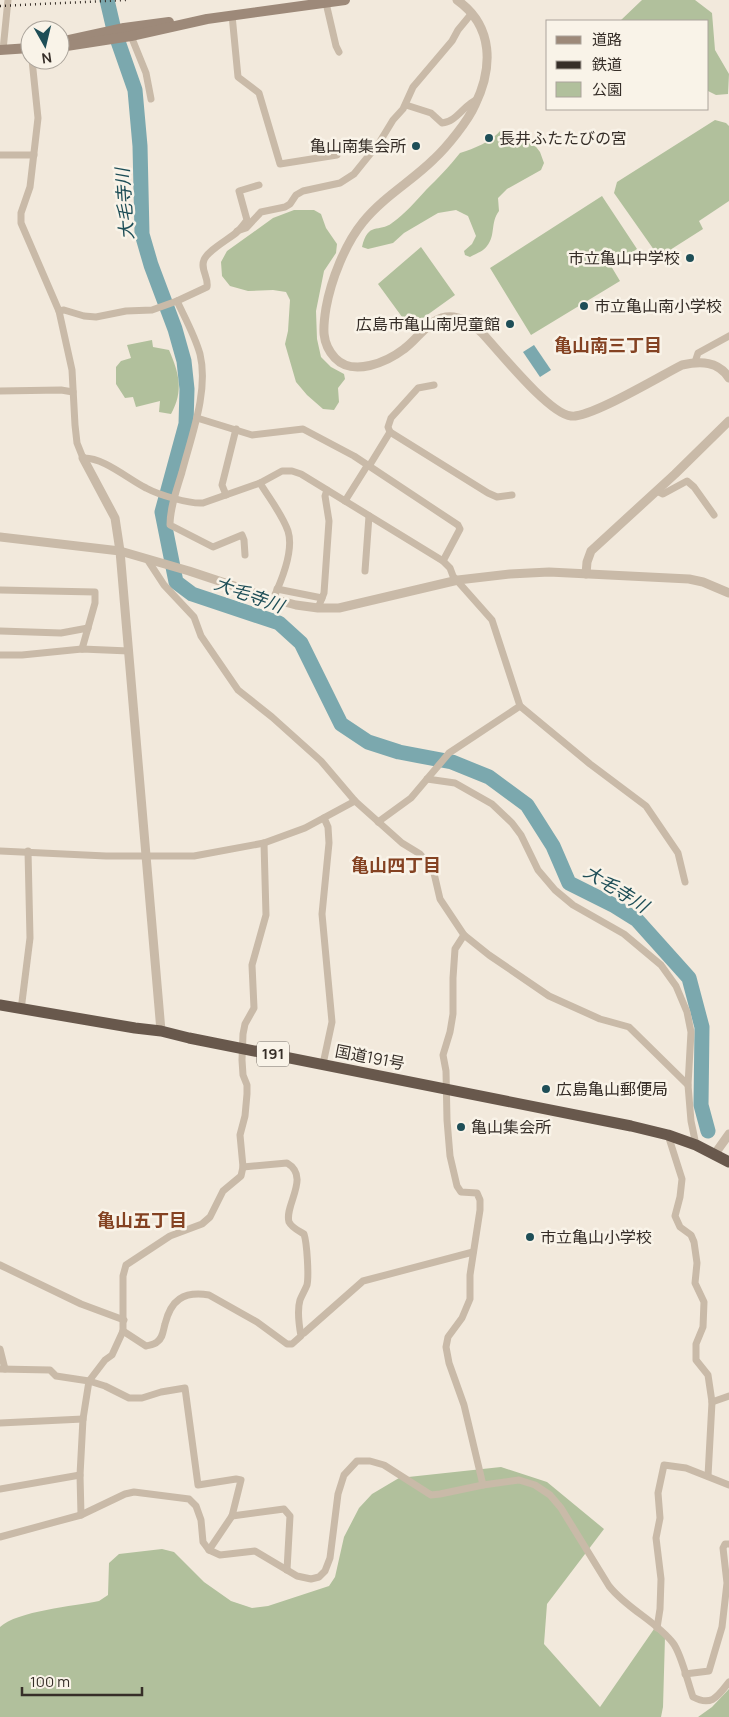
<svg xmlns="http://www.w3.org/2000/svg" width="729" height="1717" viewBox="0 0 729 1717" font-family="Manrope,'Noto Sans JP',sans-serif">
<style>
.green{fill:#b1c09c}
.water{fill:#7ba8ae}
.lines{fill:none;stroke-linecap:round;stroke-linejoin:round}
.river{stroke:#7ba8ae;stroke-width:15}
.minor{stroke:#c9baa8;stroke-width:7}
.tertiary{stroke:#c9baa8;stroke-width:9}
.secondary{stroke:#9d8979;stroke-width:10}
.trunk{stroke:#68584c;stroke-width:11}
.rail{stroke:#362e28;stroke-width:2.5;stroke-dasharray:1 4;stroke-linecap:butt}
.poi-dot{fill:#1e4e57;stroke:#f9f3e8;stroke-width:2}
.labels{text-anchor:middle;stroke-width:5;stroke-linejoin:round;paint-order:stroke}
.shield{fill:#f9f3e8;stroke:#706962;stroke-width:1}
.shield-label{font-size:15px;font-weight:bold;fill:#362e28}
.poi-label{font-size:16px;fill:#362e28;stroke:#f9f3e8;text-anchor:start}
.street-label{font-size:16px;fill:#362e28;stroke:#f9f3e8}
.water-label{font-size:18px;font-style:italic;fill:#1e4e57;stroke:#f9f3e8}
.neighbourhood-label{font-size:18px;font-weight:bold;fill:#844222;stroke:#f9f3e8}
</style>
<rect width="100%" height="100%" fill="#f2e9dc"/>
<g class="green">
<polygon points="642,0 695,0 712,13 715,50 729,74 728,94 716,95 708,91 708,21 620,21"/>
<polygon points="715,120 726,123 729,126 729,201 699,221 703,229 659,257 614,193 617,182"/>
<path d="M501,130L526,134L540,152L544,163L541,170L507,189L498,198L499,211C490,223 496,235 487,246C484,251 475,254 470,257L465,255L464,251L472,244L476,236L468,216L456,210L438,213L404,233L393,243L368,249L362,247C368,221 379,233 392,223C406,213 415,202 426,190C438,178 449,167 460,153C474,149 492,141 501,130Z"/>
<polygon points="602,196 637,249 611,266 620,281 531,335 490,268"/>
<polygon points="294,210 314,210 321,214 326,228 337,244 336,253 324,271 316,311 317,339 321,357 331,367 344,374 345,379 338,388 339,402 334,410 323,409 307,395 296,382 285,344 288,331 290,300 286,292 273,290 248,291 230,286 222,276 221,262 227,251 273,218"/>
<polygon points="421,247 455,295 423,318 410,318 405,321 378,284"/>
<path d="M152,340L153,347L169,350C179,373 184,391 171,414L159,412L160,401L136,407L133,397L125,398L116,384V367L121,361L131,358L127,345Z"/>
<path d="M501,1467L547,1482L604,1529L547,1604L544,1644L600,1707L654,1629L665,1637L663,1707L661,1717H0V1627C17,1611 74,1606 99,1601L108,1595L109,1563L119,1554L162,1549L174,1552L204,1582L231,1601L252,1608L268,1606L329,1586L335,1577L344,1537L359,1508L372,1494L399,1478Z"/>
<polygon points="729,1689 729,1717 698,1717 712,1707"/>
</g>
<polygon class="water" points="534,345 551,370 540,377 523,352"/>
<g class="lines">
<polyline class="river" points="107,0 114,30 135,90 140,146 142,234 151,265 175,329 184,361 187,389 186,424 162,512 176,582 192,594 279,623 301,643 341,724 368,742 399,752 452,762 489,777 527,805 553,846 569,883 613,905 637,920 689,978 702,1027 701,1105 708,1131"/>
<g class="minor">
<polyline points="326,3 336,46 339,52"/>
<polyline points="232,15 238,77 259,93 280,164 337,155"/>
<polyline points="131,36 146,73 151,99"/>
<polyline points="3,50 8,0"/>
<path d="M32,60L38,118L30,187L21,213V223L59,311L72,370L75,425L77,443L83,458C103,457 128,479 146,488C159,495 189,504 203,503L260,483L282,471H292L301,474L443,561L450,568L453,576L492,620L520,706L590,764L646,806L678,853L685,882"/>
<path d="M406,105L431,113L442,123C457,122 464,104 478,99"/>
<polyline points="0,155 34,155"/>
<polyline points="237,231 246,228 261,212 285,207 290,204 296,195 303,191 340,183 354,174 379,143 393,120 403,109 413,87 452,41 458,30 472,13"/>
<path d="M177,301C185,318 195,336 200,354C209,391 191,437 182,472C177,489 170,507 170,525L213,547L242,535L244,540L245,555"/>
<path d="M59,311L64,310L84,316L96,317L126,311L152,310L177,301L207,287C209,278 200,269 204,260C207,251 229,239 237,232C240,229 244,224 247,220L239,191L259,185"/>
<polyline points="695,362 698,353 729,336"/>
<polyline points="434,385 418,388 391,418 388,427 390,432 488,493 497,497 512,495"/>
<polyline points="0,391 61,390 73,392"/>
<polyline points="197,418 252,435 303,429 354,456 458,525 460,529 443,561"/>
<path d="M260,483C269,498 282,514 288,531C294,550 281,582 273,599"/>
<polyline points="657,491 663,494 687,481 694,487 714,515"/>
<polyline points="226,495 222,485 236,429"/>
<polyline points="345,501 367,466 371,463 390,432"/>
<polyline points="147,559 164,585 194,617 201,636 238,690 272,717 321,761 355,801 402,843 420,854 429,864 433,869 440,899 464,935 489,955 549,996 600,1019 629,1027 688,1085 691,1121 696,1145"/>
<polyline points="365,571 369,516"/>
<polyline points="277,589 322,598"/>
<polyline points="0,590 95,592 95,603 82,649"/>
<polyline points="318,608 324,593 329,521 325,496 327,490"/>
<polyline points="0,631 61,633 88,628"/>
<polyline points="0,655 22,655 82,649 129,651"/>
<polyline points="427,779 455,783 492,804 512,823 521,835 538,870 555,890 573,905 624,934 661,965 676,986 687,1012 691,1032 688,1085"/>
<polyline points="378,822 411,798 449,753 520,706"/>
<polyline points="0,851 106,856 194,856 264,843 305,828 355,801"/>
<polyline points="464,935 455,949 453,978 453,1014 450,1032 443,1055 446,1071 447,1120 450,1156 457,1186 461,1192 477,1193 480,1200 480,1210 470,1275 470,1299 462,1318 448,1337 446,1347 449,1363 464,1405 483,1485"/>
<polyline points="21,1010 30,938 28,851"/>
<polyline points="323,1064 332,1022 322,914 329,843 328,827 324,818"/>
<polyline points="668,1135 682,1179 680,1197 675,1216 680,1227 691,1235 694,1242 697,1263 695,1283 704,1302 703,1327 696,1344 696,1360 708,1375 712,1402 708,1476"/>
<polyline points="0,1265 81,1304 124,1320"/>
<path d="M123,1331L146,1346C150,1345 154,1345 157,1342C163,1338 163,1331 165,1324C171,1300 183,1291 209,1295L257,1322L287,1344H292L301,1336C299,1325 297,1310 300,1300C302,1295 305,1290 307,1285C309,1276 307,1243 304,1234C299,1231 292,1228 289,1222C284,1205 311,1177 287,1163L243,1167"/>
<polyline points="304,1333 363,1281 473,1252"/>
<polyline points="0,1349 5,1369"/>
<polyline points="0,1369 50,1370 56,1376 89,1381 105,1386 129,1398 142,1398 161,1392 185,1388 198,1485 236,1479 241,1480 232,1516 209,1550"/>
<polyline points="712,1402 729,1396"/>
<polyline points="0,1423 83,1419"/>
<polyline points="0,1489 80,1475"/>
<polyline points="81,1515 80,1475 83,1419 89,1381 105,1360 112,1355 123,1331 123,1276 126,1265 170,1236 202,1224 210,1217 223,1191 241,1176 243,1167 240,1135 245,1116 247,1094 247,1085 243,1075 242,1060 243,1034 245,1024 254,1008 252,965 266,915 264,843"/>
<polyline points="232,1516 284,1509 290,1516 287,1570"/>
<path d="M0,1537L81,1515L125,1494L134,1492L189,1499L196,1506L201,1520L203,1542L209,1550L220,1555L255,1551L297,1576L311,1579L319,1577L325,1571L330,1558L338,1494L344,1475L357,1461H370L384,1465L431,1495L440,1494L483,1485L519,1480L535,1485L550,1495L561,1508L609,1586C627,1609 656,1621 673,1643C681,1653 688,1683 693,1697C712,1707 718,1696 729,1682"/>
<polyline points="657,1628 660,1609 661,1579 656,1538 660,1518 658,1493 664,1465 686,1468 729,1485"/>
<polyline points="685,1674 709,1671 722,1627 727,1583 723,1548 725,1544 729,1544"/>
</g>
<g class="tertiary">
<path d="M457,0C494,26 493,68 475,105C468,121 447,147 434,159C412,181 383,197 363,222C345,244 331,280 326,308C323,327 321,343 335,358C353,377 387,362 404,349C418,339 428,320 446,317C460,315 472,324 482,333C499,351 549,414 571,416C589,419 662,375 682,365C701,361 718,361 729,378"/>
<polyline points="83,458 115,518 120,551 161,1031"/>
<polyline points="0,537 120,551 189,571 273,599 296,605 318,608 339,608 458,580 510,574 549,572 689,579 703,582 729,593"/>
<polyline points="586,574 587,562 591,551 675,474 729,421"/>
<polyline points="714,1155 729,1134"/>
</g>
<g class="secondary">
<polyline points="60,42 124,28 169,22"/>
<polyline points="60,47 131,36 207,19 345,0"/>
<polyline points="0,50 30,48"/>
</g>
<polyline class="trunk" points="0,1005 135,1028 161,1031 189,1038 631,1126 668,1135 696,1145 729,1162"/>
<polyline class="rail" points="0,6 126,0"/>
</g>
<g class="poi-dot">
<circle cx="489" cy="138" r="5"/>
<circle cx="416" cy="146" r="5"/>
<circle cx="690" cy="258" r="5"/>
<circle cx="584" cy="306" r="5"/>
<circle cx="510" cy="324" r="5"/>
<circle cx="546" cy="1089" r="5"/>
<circle cx="461" cy="1127" r="5"/>
<circle cx="530" cy="1237" r="5"/>
</g>
<g class="labels">
<rect class="shield" x="257" y="1041.5" width="32" height="25" rx="4"/>
<g class="shield-label">
<text x="273" y="1059">191</text>
</g>
<g class="poi-label">
<text x="499" y="144">長井ふたたびの宮</text>
<text x="406" y="152" text-anchor="end">亀山南集会所</text>
<text x="680" y="264" text-anchor="end">市立亀山中学校</text>
<text x="594" y="312">市立亀山南小学校</text>
<text x="500" y="330" text-anchor="end">広島市亀山南児童館</text>
<text x="556" y="1095">広島亀山郵便局</text>
<text x="471" y="1133">亀山集会所</text>
<text x="540" y="1243">市立亀山小学校</text>
</g>
<g class="street-label">
<text transform="translate(370 1057) rotate(11)" y="6">国道191号</text>
</g>
<g class="water-label">
<text transform="translate(125 204) rotate(-94)" y="6">大毛寺川</text>
<text transform="translate(249 595) rotate(20)" y="6">大毛寺川</text>
<text transform="translate(616 889) rotate(32)" y="6">大毛寺川</text>
</g>
<g class="neighbourhood-label">
<text x="608" y="352">亀山南三丁目</text>
<text x="396" y="872">亀山四丁目</text>
<text x="142" y="1227">亀山五丁目</text>
</g>
</g>
<rect x="546" y="20" width="162" height="90" fill="#f9f3e8" stroke="#aba49b"/>
<rect x="556" y="36" width="25" height="8" fill="#9d8979" stroke="#aba49b"/>
<text x="592" y="45" font-size="15" fill="#362e28">道路</text>
<rect x="556" y="61" width="25" height="8" fill="#362e28" stroke="#aba49b"/>
<text x="592" y="70" font-size="15" fill="#362e28">鉄道</text>
<rect x="556" y="82" width="25" height="15" fill="#b1c09c" stroke="#aba49b"/>
<text x="592" y="95" font-size="15" fill="#362e28">公園</text>
<g transform="translate(45 45) rotate(172)"><circle r="24" fill="#f9f3e8" stroke="#aba49b"/>
<path d="M0-4L9 19L0 12L-9 19Z" fill="#1e4e57"/>
<text y="-8" font-size="14" font-weight="bold" text-anchor="middle" fill="#362e28">N</text>
</g>
<path d="M22 1687v8h120v-8" fill="none" stroke="#362e28" stroke-width="2.5"/>
<text x="30" y="1687" font-size="15" fill="#362e28" stroke="#f9f3e8" stroke-width="4" paint-order="stroke">100 m</text>
</svg>
